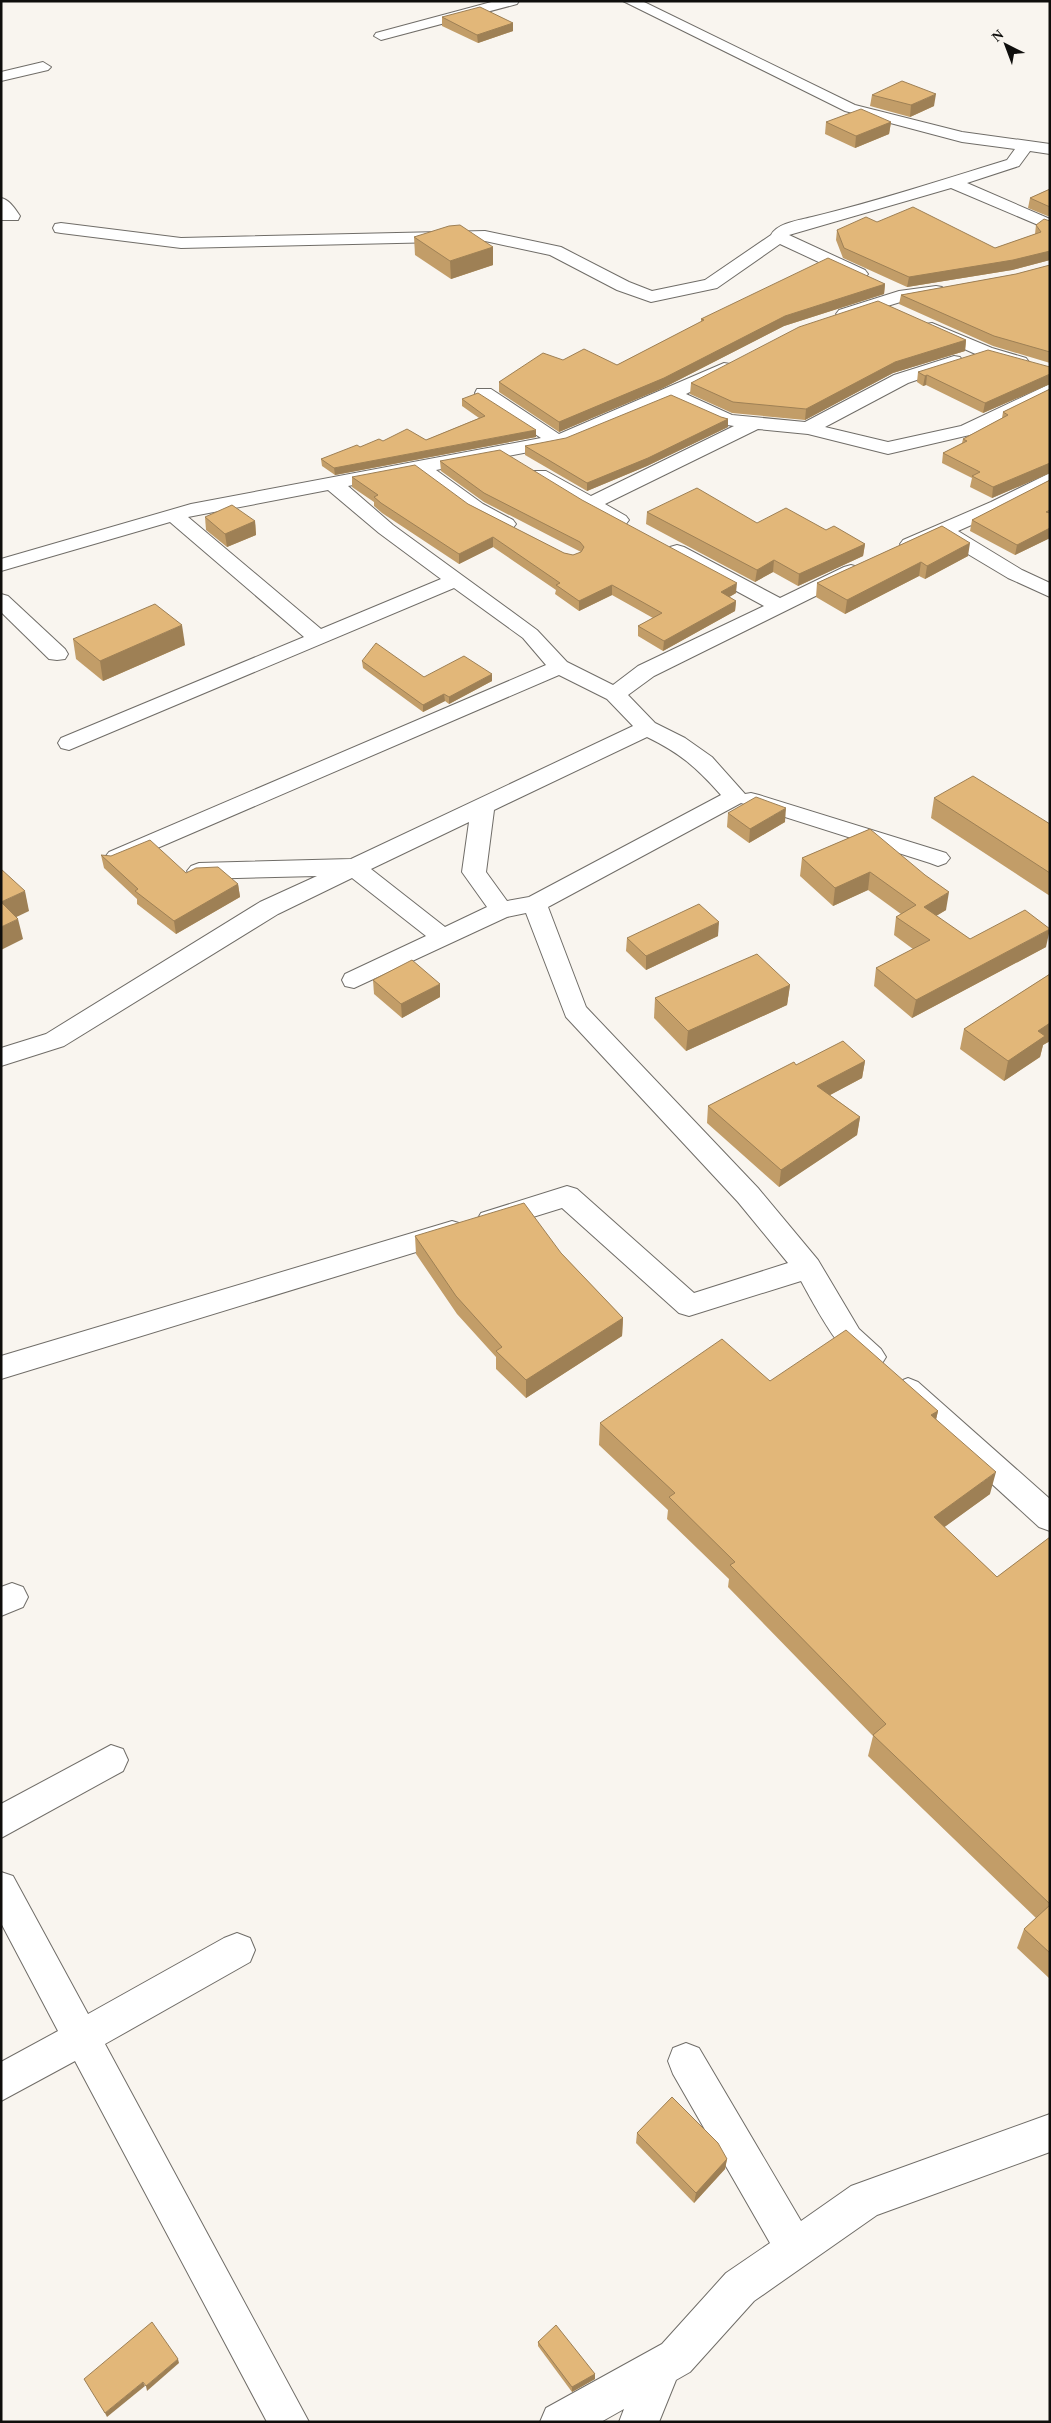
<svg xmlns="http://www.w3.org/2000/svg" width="1051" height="2423" viewBox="0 0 1051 2423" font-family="'Times New Roman',serif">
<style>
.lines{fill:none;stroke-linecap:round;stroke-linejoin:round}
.street-casing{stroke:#706d68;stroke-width:2}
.street{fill:#fff;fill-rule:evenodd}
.wall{fill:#c29d68}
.shaded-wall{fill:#9e8055}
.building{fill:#e2b779;stroke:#9e8055}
</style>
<rect width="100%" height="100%" fill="#f9f5ef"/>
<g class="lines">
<g class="street-casing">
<g id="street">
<polygon points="495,1 519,1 517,4 381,40 374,36 376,33"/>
<path d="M623,1H642L855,105L962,132L1050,144V154L1030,151L1019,166L967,183L1050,219V230L951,188L789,235L865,270L868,274L865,278H853L780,244L717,288L651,302L617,290L550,255L485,241L181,248L61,233L55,232L53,228L55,224L61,223L181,238L485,231L561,247L629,282L652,291L705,280L771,235C777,223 800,220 812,217C878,201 942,180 1007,160L1015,149L962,142L845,111Z"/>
<polygon points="43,62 51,67 48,70 1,81 1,72"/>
<path d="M1,198C10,200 15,209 20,216L18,220H1Z"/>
<polygon points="936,286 942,287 945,291 942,295 907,300 845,319 839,318 836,314 839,310 899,291"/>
<polygon points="932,323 992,348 1026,358 1029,362 1026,366 1020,367 980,356 926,332 923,328 926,324"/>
<path d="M954,356L960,357L963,361L960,365L908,383L825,427L888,442L961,426L1050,384V396L974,434L888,454L808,434L758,429L605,504L626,516L629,520L626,524L619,526L612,524L532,479L529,475L532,471H546L591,496L734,426L721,424L671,401L565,445L436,470L483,504L513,520L516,524L513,528C488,534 437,488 416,473L348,486L393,525L537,630L567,662L613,685L638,666L764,606L670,555L667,551L670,547L677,545L684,547L780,598L844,567L851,565L858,567L861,571L858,575L654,676L628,695L655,723L685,738L712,757L745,794L751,793L759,795L946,853L950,858L946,863L938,866L930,863L741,803L548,907L586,1007L758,1188L818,1260L859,1329L881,1349L886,1357L881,1365C878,1366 873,1368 870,1368C845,1366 813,1302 801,1281L689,1316L679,1313L562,1208L491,1230L481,1227L477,1220L481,1213L567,1186L577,1189L694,1293L788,1263L738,1202L566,1017L526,913L507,917L354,988L345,986L342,980L345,974L426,936L352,878L278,914L64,1046L1,1066V1048L46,1034L260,902L317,876L199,879L191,876L187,871L191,866L199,863L351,859L633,726L607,699L559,675L125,862L117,865L109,862L105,857L109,852L546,665L523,638L454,588L69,750L61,748L58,743L61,738L304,637L170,522L1,571V559L191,504L541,438L477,397L475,393L477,389H491L559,434L724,363L730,364L733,368L730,372L686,394L732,415L805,422L894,375ZM328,490L379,533L441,579L321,629L188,517ZM647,737C680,753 696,767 721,795L529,897L507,901L486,872L494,810ZM469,822L462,872L487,907L445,927L371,869Z"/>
<polygon points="1050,473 1050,487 1005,510 958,531 1022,570 1050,583 1050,597 1008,578 941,538 917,548 910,550 903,548 900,544 903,540 991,502"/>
<polygon points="1,594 8,596 65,649 68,654 65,659 57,660 49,659 1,612"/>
<polygon points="452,1221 462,1224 466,1231 462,1238 1,1379 1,1356"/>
<polygon points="908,1378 918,1382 1050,1499 1050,1531 1039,1527 898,1398 893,1390 898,1382"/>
<polygon points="12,1583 23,1587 28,1597 23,1607 1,1616 1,1587"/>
<polygon points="111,1745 123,1749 128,1760 123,1771 1,1838 1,1804"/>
<polygon points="1,1872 13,1876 88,2014 224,1938 237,1933 250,1938 255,1950 250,1962 105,2044 309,2422 267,2422 75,2061 1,2101 1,2062 58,2031 1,1923"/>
<polygon points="686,2043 699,2048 801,2221 851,2186 1050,2114 1050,2152 877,2215 754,2301 690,2372 676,2380 659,2422 619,2422 624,2409 601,2422 540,2422 546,2408 662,2344 726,2273 770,2243 673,2074 668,2061 673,2048"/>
</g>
</g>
<use href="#street" class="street"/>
</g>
<g class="wall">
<polygon points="442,17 513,23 513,31 478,43 442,26"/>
<polygon points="872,95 934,106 910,117 870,106"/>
<polygon points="826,122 891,122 889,134 855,148 825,134"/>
<polygon points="1050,189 1050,217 1028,208 1030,198"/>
<polygon points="1050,221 1050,260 1012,270 907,287 843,258 836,240 837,230 877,222 995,248 1035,234 1036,225"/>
<polygon points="414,237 493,247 493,265 451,279 415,255"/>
<polygon points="1050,265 1050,363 993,346 899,304 901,295 1016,274"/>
<polygon points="885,284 884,294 784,326 663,388 559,432 499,392 499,382 563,360 617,365 701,322 701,319"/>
<polygon points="966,340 965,351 893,373 805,420 732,413 690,394 691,383"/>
<polygon points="1050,367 1050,384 983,413 926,385 923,386 917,382 918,372"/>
<polygon points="1050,389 1050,473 992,498 970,487 972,478 942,463 943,453 962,443 963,439 1002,418 1003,412"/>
<polygon points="462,399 536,437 335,475 322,466 321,459 360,447 383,441 426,440 479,418 462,406"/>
<polygon points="721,417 728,419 728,427 647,466 587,491 525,455 525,446"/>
<polygon points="440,461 736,593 729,597 736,601 735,611 663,651 638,636 638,626 653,618 612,595 579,611 555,594 556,590 493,547 459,564 382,513 374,506 374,502 352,487 352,477 468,504 564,553 573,555 581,552 484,502 441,471"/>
<polygon points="1050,480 1050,538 1015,555 970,531 972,520"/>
<polygon points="647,512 826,530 865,544 863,556 798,586 773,572 755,582 646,524"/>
<polygon points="205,517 255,521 256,535 227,547 206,530"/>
<polygon points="942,526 968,556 925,579 919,576 845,614 816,597 817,583"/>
<polygon points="73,639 185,645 103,681 76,659"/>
<polygon points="362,661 424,677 492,681 449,704 445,701 423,712 363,668"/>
<polygon points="934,798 1050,824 1050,896 931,818"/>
<polygon points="728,813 785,822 749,843 727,827"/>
<polygon points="870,829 946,910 936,916 970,939 1046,947 912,1018 874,986 876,968 913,949 894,935 896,917 901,914 868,890 833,906 800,876 802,858"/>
<polygon points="101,855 238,884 240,897 176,934 137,904 137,899 104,868"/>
<polygon points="718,936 646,970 626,951 627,938"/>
<polygon points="1050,974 1050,1041 1043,1045 1040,1057 1004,1081 960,1049 964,1029"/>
<polygon points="373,980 440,997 402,1018 374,994"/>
<polygon points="790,985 787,1005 686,1051 654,1018 655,998"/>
<polygon points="865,1061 862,1078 830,1095 860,1117 857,1135 779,1187 707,1123 708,1106 796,1065"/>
<polygon points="415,1236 561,1253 623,1318 622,1336 526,1398 496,1369 496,1357 457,1314 416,1254"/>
<polygon points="770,1381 938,1411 936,1419 990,1494 944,1527 997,1577 1050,1537 1050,1979 1017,1948 1024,1929 1036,1918 868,1756 873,1736 728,1587 729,1579 667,1519 668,1510 599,1445 600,1423"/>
<polygon points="637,2133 727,2159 725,2169 694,2203 636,2143"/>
<polygon points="538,2342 595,2374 595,2379 572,2392 538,2346"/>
</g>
<g class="shaded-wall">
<polygon points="513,23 513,31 478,43 477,35"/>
<polygon points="936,94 934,106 910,117 911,105"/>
<polygon points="891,122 889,134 855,148 856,136"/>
<polygon points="493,247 493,265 451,279 450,261"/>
<polygon points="1050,251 1050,260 1012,270 907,287 909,277"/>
<polygon points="885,284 884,294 784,326 663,388 559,432 559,422 785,316"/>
<polygon points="966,340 965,351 893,373 805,420 806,409 895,362"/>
<polygon points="1050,374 1050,384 983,413 985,403"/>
<polygon points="927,375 926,385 923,386 925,376"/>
<polygon points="728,419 728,427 647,466 587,491 587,483"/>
<polygon points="536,430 536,437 335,475 334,468"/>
<polygon points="1050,463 1050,473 992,498 993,487"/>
<polygon points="255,521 256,535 227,547 225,534"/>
<polygon points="1050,528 1050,538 1015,555 1017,545"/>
<polygon points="493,537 493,547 459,564 459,554"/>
<polygon points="970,543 968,556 925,579 927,566"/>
<polygon points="865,544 863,556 798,586 799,574"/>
<polygon points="774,560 773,572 755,582 757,570"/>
<polygon points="921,562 919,576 845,614 847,600"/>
<polygon points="737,583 736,593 721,602 721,592"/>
<polygon points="612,585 612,595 579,611 579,601"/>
<polygon points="736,601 735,611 663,651 664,641"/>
<polygon points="182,625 185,645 103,681 100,661"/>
<polygon points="492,674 492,681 449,704 449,697"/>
<polygon points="444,694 445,701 423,712 423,705"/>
<polygon points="786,808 785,822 749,843 750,829"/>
<polygon points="870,872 868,890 833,906 835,888"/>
<polygon points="238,884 240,897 176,934 174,921"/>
<polygon points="25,891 29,911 6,922 1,902"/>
<polygon points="949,892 946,910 921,925 924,907"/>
<polygon points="18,919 23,939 1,950 1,927"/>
<polygon points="719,922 718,936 646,970 646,956"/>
<polygon points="1050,929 1046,947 912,1018 916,1000"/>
<polygon points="440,984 440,997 402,1018 401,1004"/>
<polygon points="790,985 787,1005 686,1051 688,1031"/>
<polygon points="1050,1023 1050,1041 1043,1045 1040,1057 1004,1081 1008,1061 1038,1031"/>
<polygon points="865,1061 862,1078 815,1103 817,1086"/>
<polygon points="860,1117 857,1135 779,1187 781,1170"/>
<polygon points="623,1318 622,1336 526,1398 526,1380"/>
<polygon points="938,1411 933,1433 931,1415"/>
<polygon points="996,1472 990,1494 928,1539 934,1517"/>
<polygon points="727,2159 725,2169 694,2203 696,2193"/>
<polygon points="178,2359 179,2363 147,2391 146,2386"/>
<polygon points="595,2374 595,2379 572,2392 572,2387"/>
<polygon points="143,2382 145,2386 107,2417 105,2413"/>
</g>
<g class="building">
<polygon points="480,7 513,23 477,35 442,17"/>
<polygon points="902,81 936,94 911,105 872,95"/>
<polygon points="861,109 891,122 856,136 826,122"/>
<polygon points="1050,189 1050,207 1030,198"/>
<polygon points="913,207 995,248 1041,232 1036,225 1044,219 1050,221 1050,251 1013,260 909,277 844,248 837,230 866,217 877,222"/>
<polygon points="460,225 493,247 450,261 414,237 449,226"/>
<polygon points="828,258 885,284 785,316 664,378 559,422 499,382 543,353 563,360 584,349 617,365 704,320 701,319"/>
<polygon points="1050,265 1050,352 994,336 901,295 1016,274"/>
<polygon points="878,301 966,340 895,362 806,409 733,402 691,383 799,327"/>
<polygon points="988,350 1050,367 1050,374 985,403 927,375 925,376 918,372"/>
<polygon points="1050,389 1050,463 993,487 972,476 980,472 943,453 967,441 963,439 1008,415 1003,412"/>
<polygon points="478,393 536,430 334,468 321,459 357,445 360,447 379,439 383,441 407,429 426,440 485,416 462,399"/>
<polygon points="671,395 721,417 728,419 648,458 587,483 525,446 566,438"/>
<polygon points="500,450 582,500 737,583 721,592 736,601 664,641 638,626 662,613 612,585 579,601 556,585 560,583 493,537 459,554 381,503 374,497 378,495 352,477 415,465 468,504 564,553 573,555 581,552 584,547 580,542 484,493 440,461"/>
<polygon points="1050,480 1050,510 1046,512 1050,513 1050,528 1017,545 972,520"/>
<polygon points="697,488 757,523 786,508 826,530 834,526 865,544 799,574 774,560 757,570 647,512"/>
<polygon points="232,505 255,521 225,534 205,517"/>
<polygon points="942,526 970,543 927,566 921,562 847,600 817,583"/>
<polygon points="155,604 182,625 100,661 73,639"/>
<polygon points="376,643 424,677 464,656 492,674 449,697 444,694 423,705 362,661"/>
<polygon points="973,776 1050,824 1050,873 934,798"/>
<polygon points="756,797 786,808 750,829 728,813"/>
<polygon points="870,829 925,875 949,892 924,907 970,939 1025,910 1050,929 916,1000 876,968 930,940 896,917 916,905 870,872 835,888 802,858"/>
<polygon points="150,840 186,873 196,868 218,867 238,884 174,921 135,891 138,889 101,855 111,856"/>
<polygon points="1,869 25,891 1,902"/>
<polygon points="1,902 18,919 1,927"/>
<polygon points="699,904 719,922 646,956 627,938"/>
<polygon points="757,954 790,985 688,1031 655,998"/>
<polygon points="412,960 440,984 401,1004 373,980"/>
<polygon points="1050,974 1050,1023 1038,1031 1045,1036 1008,1061 964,1029"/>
<polygon points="843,1041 865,1061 817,1086 860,1117 781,1170 708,1106 794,1062 796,1065"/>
<polygon points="524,1203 561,1253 623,1318 526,1380 496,1351 502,1347 456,1296 415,1236"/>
<polygon points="846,1330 938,1411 931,1415 996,1472 934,1517 997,1577 1050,1537 1050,1904 873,1735 886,1724 730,1565 735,1562 669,1497 675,1493 600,1423 722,1339 770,1381"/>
<polygon points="1050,1905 1050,1953 1024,1929"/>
<polygon points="672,2097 718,2143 727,2159 696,2193 637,2133"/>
<polygon points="152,2322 178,2359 146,2386 143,2382 105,2413 84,2379"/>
<polygon points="556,2325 595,2374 572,2387 538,2342"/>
</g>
<rect width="1051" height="2423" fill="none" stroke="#0f0e0c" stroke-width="5"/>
<g transform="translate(1006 45) rotate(318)" stroke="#f9f5ef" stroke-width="4" paint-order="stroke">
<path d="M0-4L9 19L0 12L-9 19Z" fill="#0f0e0c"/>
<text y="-8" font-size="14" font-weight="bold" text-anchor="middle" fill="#0f0e0c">N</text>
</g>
</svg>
